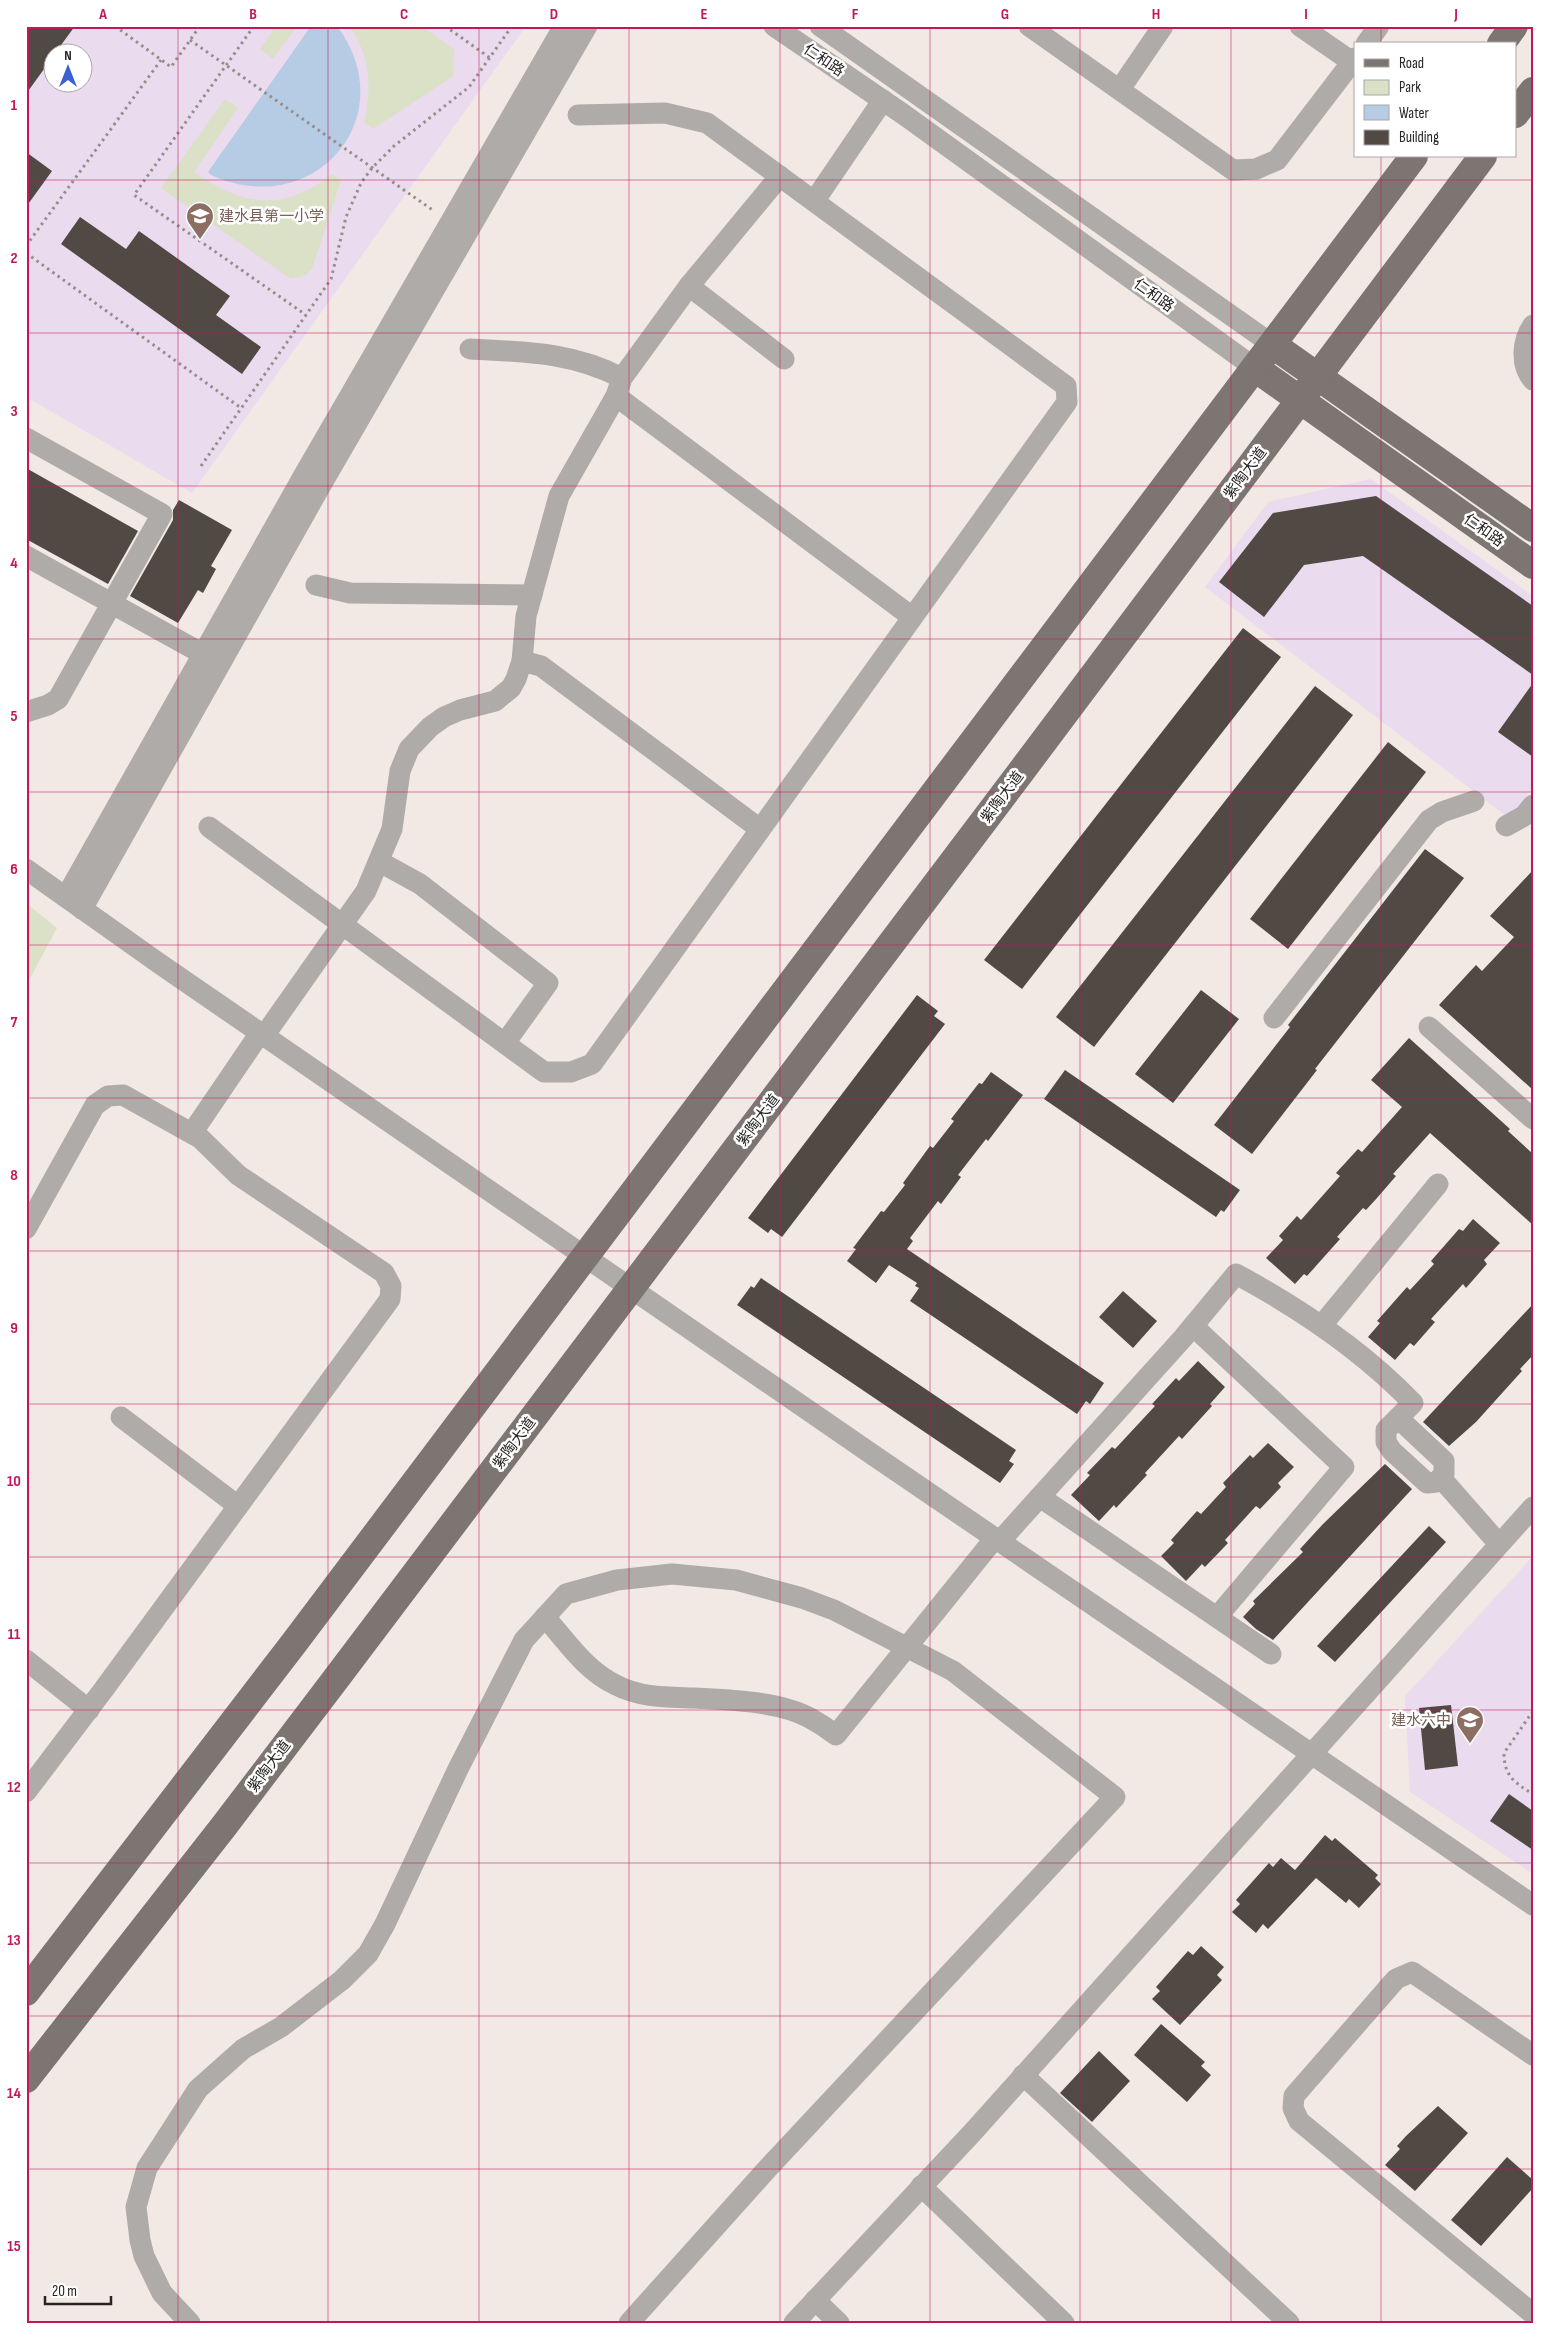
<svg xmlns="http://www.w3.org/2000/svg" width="1559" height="2349" viewBox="0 0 1559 2349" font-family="'Sofia Sans Condensed','Noto Sans SC',sans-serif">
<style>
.education{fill:#eadbee;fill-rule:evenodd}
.green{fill:#dae1c7}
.water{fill:#b6cbe4}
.building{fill:#504944}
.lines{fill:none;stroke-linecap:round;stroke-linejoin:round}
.path{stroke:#958e8b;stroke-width:3;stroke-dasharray:2.5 4;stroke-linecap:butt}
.minor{stroke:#aeaba8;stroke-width:21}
.major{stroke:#7c7571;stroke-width:28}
.grid{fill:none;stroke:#c2185b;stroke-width:1;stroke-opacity:0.55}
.labels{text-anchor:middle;stroke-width:5;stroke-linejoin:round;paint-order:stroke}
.street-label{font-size:15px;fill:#282423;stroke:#fff}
.education-label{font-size:15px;fill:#785e54;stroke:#fff;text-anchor:start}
.neatline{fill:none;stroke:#c2185b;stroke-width:2}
.grid-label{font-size:16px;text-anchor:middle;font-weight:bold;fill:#c2185b}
</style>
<rect width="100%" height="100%" fill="#f2e9e4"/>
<g class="education">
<path d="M26,26H526L192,493L26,397ZM52,52H82V82H52Z"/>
<polygon points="1371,479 1533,596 1533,787 1516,812 1505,815 1205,587 1268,502"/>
<polygon points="1533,1556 1533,1874 1410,1792 1405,1696"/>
</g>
<g class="green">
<polygon points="276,26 297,26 273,59 260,49"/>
<path d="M349,26H421L454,49L453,76L373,129L364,122C372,89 371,55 349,26Z"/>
<path d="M225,99L238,108L194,172C242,206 284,213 332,174L341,180L312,269L304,276L291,279L161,188Z"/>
<polygon points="26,903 57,928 26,986"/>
</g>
<path class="water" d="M311,26H337C405,117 313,222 211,175L208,172Z"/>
<g class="building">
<polygon points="26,26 75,26 56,52 52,52 52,58 26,94"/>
<polygon points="26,152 52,171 26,207"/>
<polygon points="80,217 126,249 139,231 230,296 216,315 261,347 242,374 61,244"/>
<polygon points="26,468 138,531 108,584 26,539"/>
<polygon points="1376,496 1533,606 1533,675 1363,556 1304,565 1264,617 1219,582 1273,513"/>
<polygon points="179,500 232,530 211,566 216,569 203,593 198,590 178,623 130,596 173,520 173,510"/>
<polygon points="1243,628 1281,657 1022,989 984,960"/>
<polygon points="1533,683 1533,757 1498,732"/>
<polygon points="1315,686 1353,715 1094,1047 1056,1017"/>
<polygon points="1388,742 1426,772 1288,949 1250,919"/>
<polygon points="1425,849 1464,878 1315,1069 1317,1070 1252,1154 1214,1125 1290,1027 1288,1025"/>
<polygon points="1533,870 1533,1090 1439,1005 1476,965 1482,971 1514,937 1490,916"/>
<polygon points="1201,990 1239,1019 1173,1103 1135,1074"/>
<polygon points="917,995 938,1011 934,1016 945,1024 782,1237 771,1229 768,1233 748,1218"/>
<polygon points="1409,1038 1510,1129 1508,1131 1533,1154 1533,1225 1430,1133 1393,1174 1396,1176 1377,1198 1366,1210 1363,1208 1337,1237 1340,1239 1307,1276 1304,1274 1295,1284 1266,1258 1283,1240 1279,1236 1297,1216 1301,1220 1340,1176 1336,1173 1358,1149 1362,1152 1402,1107 1371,1080"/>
<polygon points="1065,1070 1240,1190 1224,1212 1221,1210 1216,1217 1044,1099"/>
<polygon points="991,1072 1023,1095 988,1141 986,1139 958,1175 961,1177 941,1204 938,1201 910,1238 913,1241 907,1249 1104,1383 1090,1404 1086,1401 1077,1414 910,1301 919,1288 915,1286 917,1283 889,1265 876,1283 847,1261 856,1249 853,1248 881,1211 884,1212 905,1185 903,1183 930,1146 933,1148 954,1121 951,1119 979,1083 982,1084"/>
<polygon points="1473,1219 1500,1243 1484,1260 1487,1264 1466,1288 1463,1284 1431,1319 1435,1322 1414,1346 1410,1343 1395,1360 1368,1337 1380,1323 1377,1321 1407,1287 1410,1290 1434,1264 1431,1261 1459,1229 1463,1231"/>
<polygon points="761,1278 1016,1450 1009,1461 1014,1464 1000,1483 737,1305 751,1286 754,1288"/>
<polygon points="1123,1291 1157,1321 1133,1348 1099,1317"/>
<polygon points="1533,1304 1533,1355 1520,1369 1522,1371 1476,1422 1449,1446 1423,1422"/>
<polygon points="1198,1361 1225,1387 1210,1404 1212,1406 1182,1439 1179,1436 1145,1473 1147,1475 1116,1508 1114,1505 1099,1521 1071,1495 1090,1475 1087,1473 1112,1447 1115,1449 1155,1406 1152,1404 1176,1378 1179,1381"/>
<polygon points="1268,1443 1294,1467 1278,1483 1281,1487 1260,1509 1256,1506 1225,1540 1228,1543 1205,1567 1202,1564 1186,1581 1161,1556 1174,1543 1171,1540 1197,1511 1201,1514 1226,1487 1223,1483 1250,1455 1253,1458"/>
<polygon points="1385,1464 1412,1489 1273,1640 1256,1629 1243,1617 1255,1604 1253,1601 1303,1552 1300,1549 1323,1524"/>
<polygon points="1429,1526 1446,1542 1335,1662 1317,1646"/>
<polygon points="1451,1705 1458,1766 1425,1770 1419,1708"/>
<polygon points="1509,1794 1533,1811 1533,1850 1490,1821"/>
<polygon points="1325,1835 1332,1841 1335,1838 1378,1875 1375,1878 1381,1884 1359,1908 1349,1899 1346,1903 1316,1878 1268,1929 1263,1924 1256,1933 1232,1912 1240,1904 1236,1900 1269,1863 1273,1867 1281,1858 1295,1870"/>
<polygon points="1201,1946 1224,1967 1217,1975 1222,1980 1180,2025 1152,1999 1160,1991 1156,1987 1188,1951 1193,1955"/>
<polygon points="1161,2024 1205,2062 1201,2066 1211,2075 1187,2102 1134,2055"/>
<polygon points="1099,2051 1130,2081 1092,2122 1060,2093"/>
<polygon points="1438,2106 1468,2133 1415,2191 1385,2165 1400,2149 1397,2146 1406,2136"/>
<polygon points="1507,2157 1533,2180 1533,2188 1481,2246 1451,2220"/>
</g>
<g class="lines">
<g class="path">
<polyline points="115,26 171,67 200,26"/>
<polyline points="254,26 134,195 306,315"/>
<polyline points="445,26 490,58"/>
<polyline points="190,40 434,211"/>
<polyline points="26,246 161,60"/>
<polyline points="26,253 241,408"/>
<polyline points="201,466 331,279 346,217 361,183 372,168 394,146 469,87 512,26"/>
<path d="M1533,1711L1504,1753C1504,1776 1515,1783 1533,1794"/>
</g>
<g class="minor">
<polyline points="774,26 903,114 1255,368"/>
<polyline points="820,26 1273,345"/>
<polyline points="1029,26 1233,170 1256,169 1277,160 1355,58"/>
<polyline points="1300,26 1352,62"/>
<polyline points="1366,44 1379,26"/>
<polyline points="1120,89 1163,26"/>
<polyline points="815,200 883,100"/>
<polyline points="689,286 784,359"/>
<path d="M1533,325C1522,341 1520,365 1533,380"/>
<path d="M470,349C526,352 572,352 622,378"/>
<polyline points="616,396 912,617"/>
<polyline points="26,438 162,514 58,699 48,705 26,712"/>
<polyline points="26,556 203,654"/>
<polyline points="316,585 350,593 532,595"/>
<polyline points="522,661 541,666 760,829"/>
<polyline points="1506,826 1524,816 1533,805"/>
<polyline points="209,827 544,1072 571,1072 592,1064 1067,402 1066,386 707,123 665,113 578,115"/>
<polyline points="380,862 420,884 548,983 505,1043"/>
<polyline points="26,869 160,964 876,1457 1533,1905"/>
<polyline points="66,897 304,475 564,26"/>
<polyline points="82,909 321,485 587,26"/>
<polyline points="1274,1018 1429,820 1442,812 1474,801"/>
<polyline points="1429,1027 1533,1119"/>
<polyline points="264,1036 366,891 392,829 400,771 409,749 430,727 444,717 460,710 495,701 511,688 516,679 522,661 526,616 559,496 616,396 622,378 689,286 780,176"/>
<polyline points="192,1133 260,1033"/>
<polyline points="26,1229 95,1105 108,1096 123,1095 200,1138 238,1175 384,1273 391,1286 390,1299 104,1689 26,1792"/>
<polyline points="1322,1325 1438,1184"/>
<polyline points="1193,1326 1344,1467 1217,1617"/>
<polyline points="121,1417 238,1506"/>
<polyline points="1441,1478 1499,1544"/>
<polyline points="1040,1497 1271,1654"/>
<path d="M1000,1541L1183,1338L1236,1274C1301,1309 1362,1350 1413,1403L1386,1430V1442L1392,1451L1427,1483L1437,1482L1444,1474V1461L1398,1418"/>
<path d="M545,1617C567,1642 586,1671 616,1685C641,1698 667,1697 694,1698C729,1700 779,1701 810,1718C819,1723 828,1729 836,1735L995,1538"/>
<polyline points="26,1660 89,1710"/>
<polyline points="1533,2055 1412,1972 1396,1979 1294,2096 1293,2108 1299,2121 1533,2314"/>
<polyline points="1023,2075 1289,2323"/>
<polyline points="921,2186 1064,2323"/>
<polyline points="815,2300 839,2323"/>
<polyline points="190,2323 162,2293 144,2256 140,2240 136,2207 147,2168 198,2089 243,2049 281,2027 342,1980 368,1954 385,1924 458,1769 524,1640 566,1594 617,1580 672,1574 736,1580 802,1598 834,1610 953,1671 1115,1797 768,2168 629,2323"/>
<polyline points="794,2323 972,2133 1533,1507"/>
</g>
<g class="major">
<polyline points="1501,44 1514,26"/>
<polyline points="1515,114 1533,91"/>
<polyline points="1273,345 1533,528"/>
<polyline points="1255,368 1533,565"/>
<polyline points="26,1992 294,1643 1414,156"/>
<polyline points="26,2079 224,1826 338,1676 1020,773 1483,156"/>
</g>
</g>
<path class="grid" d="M178,26V2323M328,26V2323M479,26V2323M629,26V2323M780,26V2323M930,26V2323M1080,26V2323M1231,26V2323M1381,26V44M1381,156V2323M26,180H1533M26,333H1533M26,486H1533M26,639H1533M26,792H1533M26,945H1533M26,1098H1533M26,1251H1533M26,1404H1533M26,1557H1533M26,1710H1533M26,1863H1533M26,2016H1533M26,2169H1533"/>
<defs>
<g id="school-pin" transform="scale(1.4375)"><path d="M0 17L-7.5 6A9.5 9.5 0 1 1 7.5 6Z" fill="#8d6e63" stroke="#fff"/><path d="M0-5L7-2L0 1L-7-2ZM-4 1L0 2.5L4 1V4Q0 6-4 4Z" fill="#fff"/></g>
</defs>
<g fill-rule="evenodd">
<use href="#school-pin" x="200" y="216"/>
<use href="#school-pin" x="1470" y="1720"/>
</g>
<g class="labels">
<g class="street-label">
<text transform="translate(824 60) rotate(34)" y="5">仁和路</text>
<text transform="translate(1154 295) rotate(36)" y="5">仁和路</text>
<text transform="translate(1245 473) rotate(-53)" y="5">紫陶大道</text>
<text transform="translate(1484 530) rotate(35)" y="5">仁和路</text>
<text transform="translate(1002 797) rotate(-53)" y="5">紫陶大道</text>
<text transform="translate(758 1120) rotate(-53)" y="5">紫陶大道</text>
<text transform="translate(514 1443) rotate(-53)" y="5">紫陶大道</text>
<text transform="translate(269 1766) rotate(-53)" y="5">紫陶大道</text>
</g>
<g class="education-label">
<text x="219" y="221">建水县第一小学</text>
<text x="1451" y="1725" text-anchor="end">建水六中</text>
</g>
</g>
<rect width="1559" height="2349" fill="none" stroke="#ffffff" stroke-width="55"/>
<rect x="1354" y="42" width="162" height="115" fill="#ffffff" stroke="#a9a7a7"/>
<rect x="1364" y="59" width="25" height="8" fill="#7c7571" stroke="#a9a7a7"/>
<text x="1399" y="68" font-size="15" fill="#282423">Road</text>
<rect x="1364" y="80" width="25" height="15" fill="#dae1c7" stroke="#a9a7a7"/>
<text x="1399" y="92" font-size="15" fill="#282423">Park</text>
<rect x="1364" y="105" width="25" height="15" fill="#b6cbe4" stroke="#a9a7a7"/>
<text x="1399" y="118" font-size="15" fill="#282423">Water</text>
<rect x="1364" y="130" width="25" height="15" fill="#504944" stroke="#a9a7a7"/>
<text x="1399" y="142" font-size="15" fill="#282423">Building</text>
<g transform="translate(68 68)"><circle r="24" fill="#ffffff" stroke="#a9a7a7"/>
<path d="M0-4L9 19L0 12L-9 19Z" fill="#3862d3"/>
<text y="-8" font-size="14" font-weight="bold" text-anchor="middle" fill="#282423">N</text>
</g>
<path d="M45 2296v8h66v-8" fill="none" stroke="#282423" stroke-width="2.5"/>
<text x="52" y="2296" font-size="15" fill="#282423" stroke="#ffffff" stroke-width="4" paint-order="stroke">20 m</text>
<rect x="28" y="28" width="1504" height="2294" class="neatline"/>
<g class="grid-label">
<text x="103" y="19">A</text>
<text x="253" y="19">B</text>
<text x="404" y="19">C</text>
<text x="554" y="19">D</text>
<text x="704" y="19">E</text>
<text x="855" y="19">F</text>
<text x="1005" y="19">G</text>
<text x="1156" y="19">H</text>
<text x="1306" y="19">I</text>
<text x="1456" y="19">J</text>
<text x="14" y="110">1</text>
<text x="14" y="263">2</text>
<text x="14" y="416">3</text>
<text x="14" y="568">4</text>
<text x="14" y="721">5</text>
<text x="14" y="874">6</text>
<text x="14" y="1027">7</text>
<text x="14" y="1180">8</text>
<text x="14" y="1333">9</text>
<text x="14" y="1486">10</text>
<text x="14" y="1639">11</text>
<text x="14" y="1792">12</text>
<text x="14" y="1945">13</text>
<text x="14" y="2098">14</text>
<text x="14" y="2251">15</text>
</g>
</svg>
